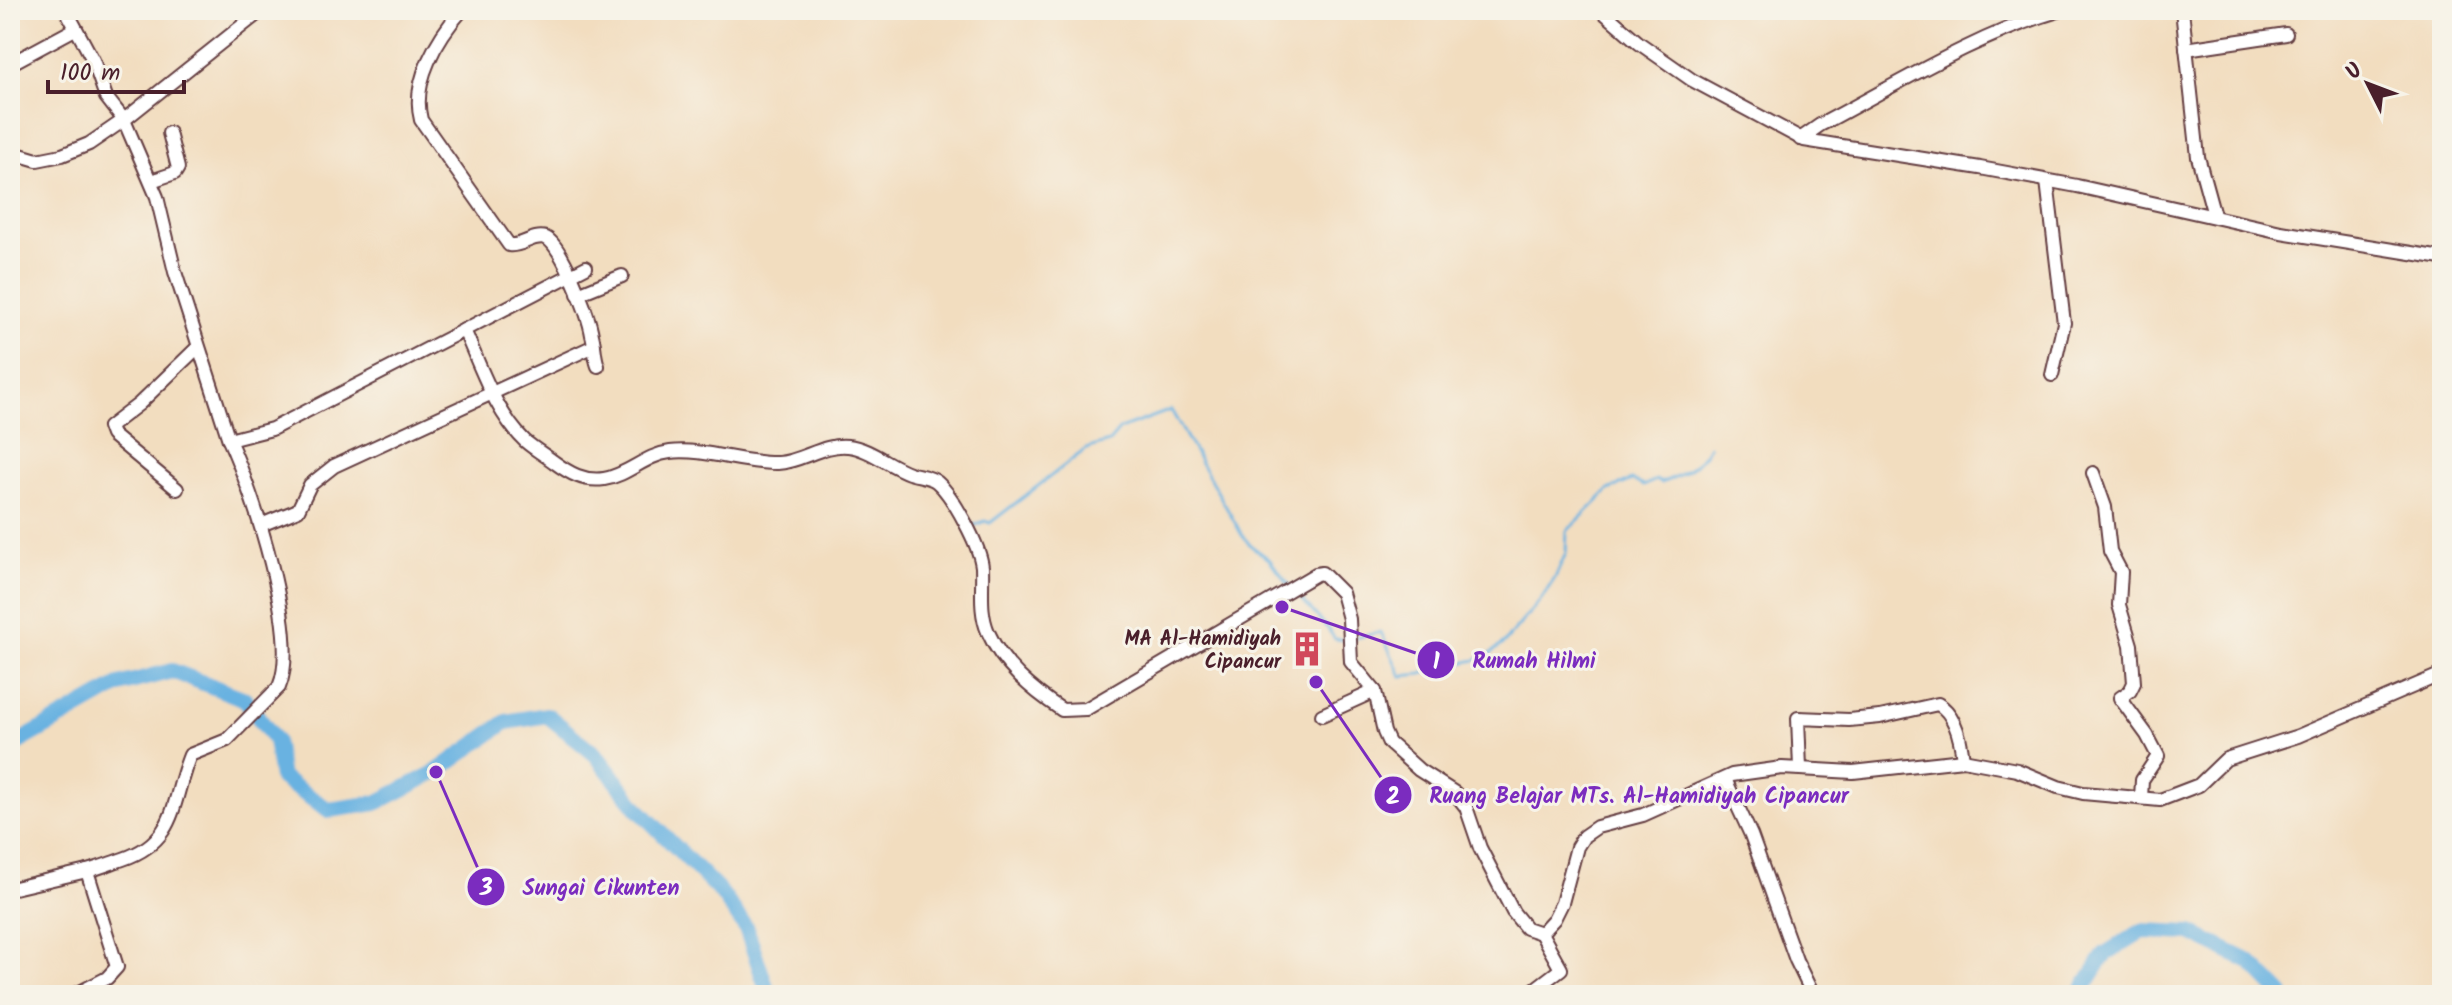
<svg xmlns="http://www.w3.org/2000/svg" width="2452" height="1005" viewBox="0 0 2452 1005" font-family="Kalam,sans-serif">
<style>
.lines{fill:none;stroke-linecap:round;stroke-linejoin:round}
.stream{stroke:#69b2e1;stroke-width:3}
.river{stroke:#69b2e1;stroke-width:16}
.minor-casing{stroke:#633c41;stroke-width:16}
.minor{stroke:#fff;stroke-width:12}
.labels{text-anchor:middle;stroke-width:6;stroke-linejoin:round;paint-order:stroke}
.poi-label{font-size:20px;font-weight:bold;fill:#4a1f2b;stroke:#f7f3e8;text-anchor:end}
.leader{fill:none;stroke:#7b2cbf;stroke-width:3}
.callout-dot{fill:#7b2cbf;stroke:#f7f3e8;stroke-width:3}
.mark-label{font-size:24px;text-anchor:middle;font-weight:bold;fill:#fff}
.callout-label{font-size:22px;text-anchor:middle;font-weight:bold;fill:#7b2cbf;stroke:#f7f3e8;stroke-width:6;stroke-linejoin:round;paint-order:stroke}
</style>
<rect width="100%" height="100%" fill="#f7f3e8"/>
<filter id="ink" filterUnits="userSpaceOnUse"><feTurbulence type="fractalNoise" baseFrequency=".0125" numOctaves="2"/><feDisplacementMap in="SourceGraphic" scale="16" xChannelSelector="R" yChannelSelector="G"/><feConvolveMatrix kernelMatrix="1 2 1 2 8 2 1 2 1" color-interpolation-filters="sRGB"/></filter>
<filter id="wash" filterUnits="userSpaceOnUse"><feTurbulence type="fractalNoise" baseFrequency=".006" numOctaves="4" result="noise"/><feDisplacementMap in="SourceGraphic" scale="32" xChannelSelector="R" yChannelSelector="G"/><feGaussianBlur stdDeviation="1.8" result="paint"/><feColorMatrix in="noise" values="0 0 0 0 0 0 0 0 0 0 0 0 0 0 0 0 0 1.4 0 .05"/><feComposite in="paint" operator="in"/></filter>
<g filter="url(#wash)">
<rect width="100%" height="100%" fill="#f2ddbf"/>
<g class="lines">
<g class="stream">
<polyline points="970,527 985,521 990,523 1086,449 1109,442 1120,429 1171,410 1242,535 1250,545 1269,559 1290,586"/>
<path d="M1295,591C1308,608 1323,621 1335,639L1348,640"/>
<path d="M1355,638L1381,632L1401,676L1422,674L1445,666L1476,660L1490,654L1504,643L1542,598L1555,578L1566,553L1567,531L1609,490L1632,480L1644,486L1656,480L1661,483C1683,474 1698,467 1709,446"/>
</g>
<g class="river">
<polyline points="10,747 119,685 172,671 245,699 275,740 281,778 329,810 376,803 436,772 506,722 547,715 596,755 638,809 722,894 746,928 769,995"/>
<polyline points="2079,995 2105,954 2142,931 2191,933 2250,962 2282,995"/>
</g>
</g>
</g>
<g filter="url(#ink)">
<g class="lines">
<g class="minor-casing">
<g id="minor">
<path d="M66,10L93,60L106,97L124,120L157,197L175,272L229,440L272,429L464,330C481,367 495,412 525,441C534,449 545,455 554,462C569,473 584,482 604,479C629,475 645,455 670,452C706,448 742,464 778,463C801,462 824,443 848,446C869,448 889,466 909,473C918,476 930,476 937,482C953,496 980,546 982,567C983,589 979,611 988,632C1003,666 1032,690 1062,710L1086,709L1316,574L1322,573L1342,593L1349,619L1351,662L1375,691L1384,732L1389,743L1419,770L1455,793L1466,807L1480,848L1513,912L1526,928L1541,933L1554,919L1562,903L1577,847L1584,836L1597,827L1643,815L1732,775L1782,768L1853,772L1963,760L2017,770L2058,787L2083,793L2160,800L2199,785L2226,759L2298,736L2442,674"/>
<path d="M462,10C437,38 411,82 421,120L509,245C522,247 533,234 546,238C562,245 589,316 592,335C595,345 594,356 598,366"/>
<polyline points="1601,10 1639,43 1692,80 1804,140 1980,168 2077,186 2281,232 2442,258"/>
<polyline points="2182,10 2198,157 2214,215"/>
<polyline points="2186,49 2286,34"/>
<polyline points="10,64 75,29"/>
<path d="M1800,139L1820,125C1898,84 1976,35 2061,10"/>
<polyline points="10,152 37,160 62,155 89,144 124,120 262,10"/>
<polyline points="151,181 175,173 178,168 169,133"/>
<polyline points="2047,181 2064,323 2052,375"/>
<polyline points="578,294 622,276"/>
<polyline points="464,330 586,267"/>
<polyline points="2093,473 2105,507 2110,551 2121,572 2119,605 2131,645 2134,683 2130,691 2120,698 2147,735 2158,756 2142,780 2141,798"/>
<polyline points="177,489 112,435 109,427 139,404 198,347"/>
<polyline points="261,525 298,510 310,485 334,466 594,346"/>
<polyline points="1322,715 1375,691"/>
<path d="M1800,768L1798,718L1849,720L1880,717L1938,704C1956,714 1961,741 1963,760"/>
<polyline points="1725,779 1751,835 1796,960 1813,995"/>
<polyline points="10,889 87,871"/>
<path d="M74,995L107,978L117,967L87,871C99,868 111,863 123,859C178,840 171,802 190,755L227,740L279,687C301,636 252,490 229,440"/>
<polyline points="1527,995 1561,969 1541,933"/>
</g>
</g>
<use href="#minor" class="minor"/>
</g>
</g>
<defs>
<g id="building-bare" transform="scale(2.76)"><path d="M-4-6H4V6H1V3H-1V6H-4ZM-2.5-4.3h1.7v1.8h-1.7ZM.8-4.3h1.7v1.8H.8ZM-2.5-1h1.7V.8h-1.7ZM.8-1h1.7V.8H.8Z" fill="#d1495b" stroke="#f7f3e8" stroke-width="2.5" paint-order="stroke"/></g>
</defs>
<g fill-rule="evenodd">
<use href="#building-bare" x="1307" y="649"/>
</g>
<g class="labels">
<g class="poi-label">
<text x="1281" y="645">MA Al-Hamidiyah<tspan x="1281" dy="23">Cipancur</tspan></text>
</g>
</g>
<path class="leader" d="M1282 607L1436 660M1316 682L1393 795M436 772L486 887"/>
<g class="callout-dot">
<circle cx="1282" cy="607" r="8"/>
<circle cx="1316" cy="682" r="8"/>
<circle cx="436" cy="772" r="8"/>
<circle cx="1436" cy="660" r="20"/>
<circle cx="1393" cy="795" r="20"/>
<circle cx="486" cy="887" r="20"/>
</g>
<g class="mark-label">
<text x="1436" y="669">1</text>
<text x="1393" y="804">2</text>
<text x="486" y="895">3</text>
</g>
<g class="callout-label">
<text x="1534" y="668">Rumah Hilmi</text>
<text x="1639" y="803">Ruang Belajar MTs. Al-Hamidiyah Cipancur</text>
<text x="601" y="895">Sungai Cikunten</text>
</g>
<rect width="2452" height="1005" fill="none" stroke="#f7f3e8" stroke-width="40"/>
<g transform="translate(2368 84) rotate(312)" stroke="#f7f3e8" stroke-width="6" paint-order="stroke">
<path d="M0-6L14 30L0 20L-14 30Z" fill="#4a1f2b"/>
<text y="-12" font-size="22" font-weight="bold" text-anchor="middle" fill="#4a1f2b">U</text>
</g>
<path d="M48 80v12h136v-12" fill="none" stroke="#4a1f2b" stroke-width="4"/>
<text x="60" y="80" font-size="24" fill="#4a1f2b" stroke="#f7f3e8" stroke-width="6" paint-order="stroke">100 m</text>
</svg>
